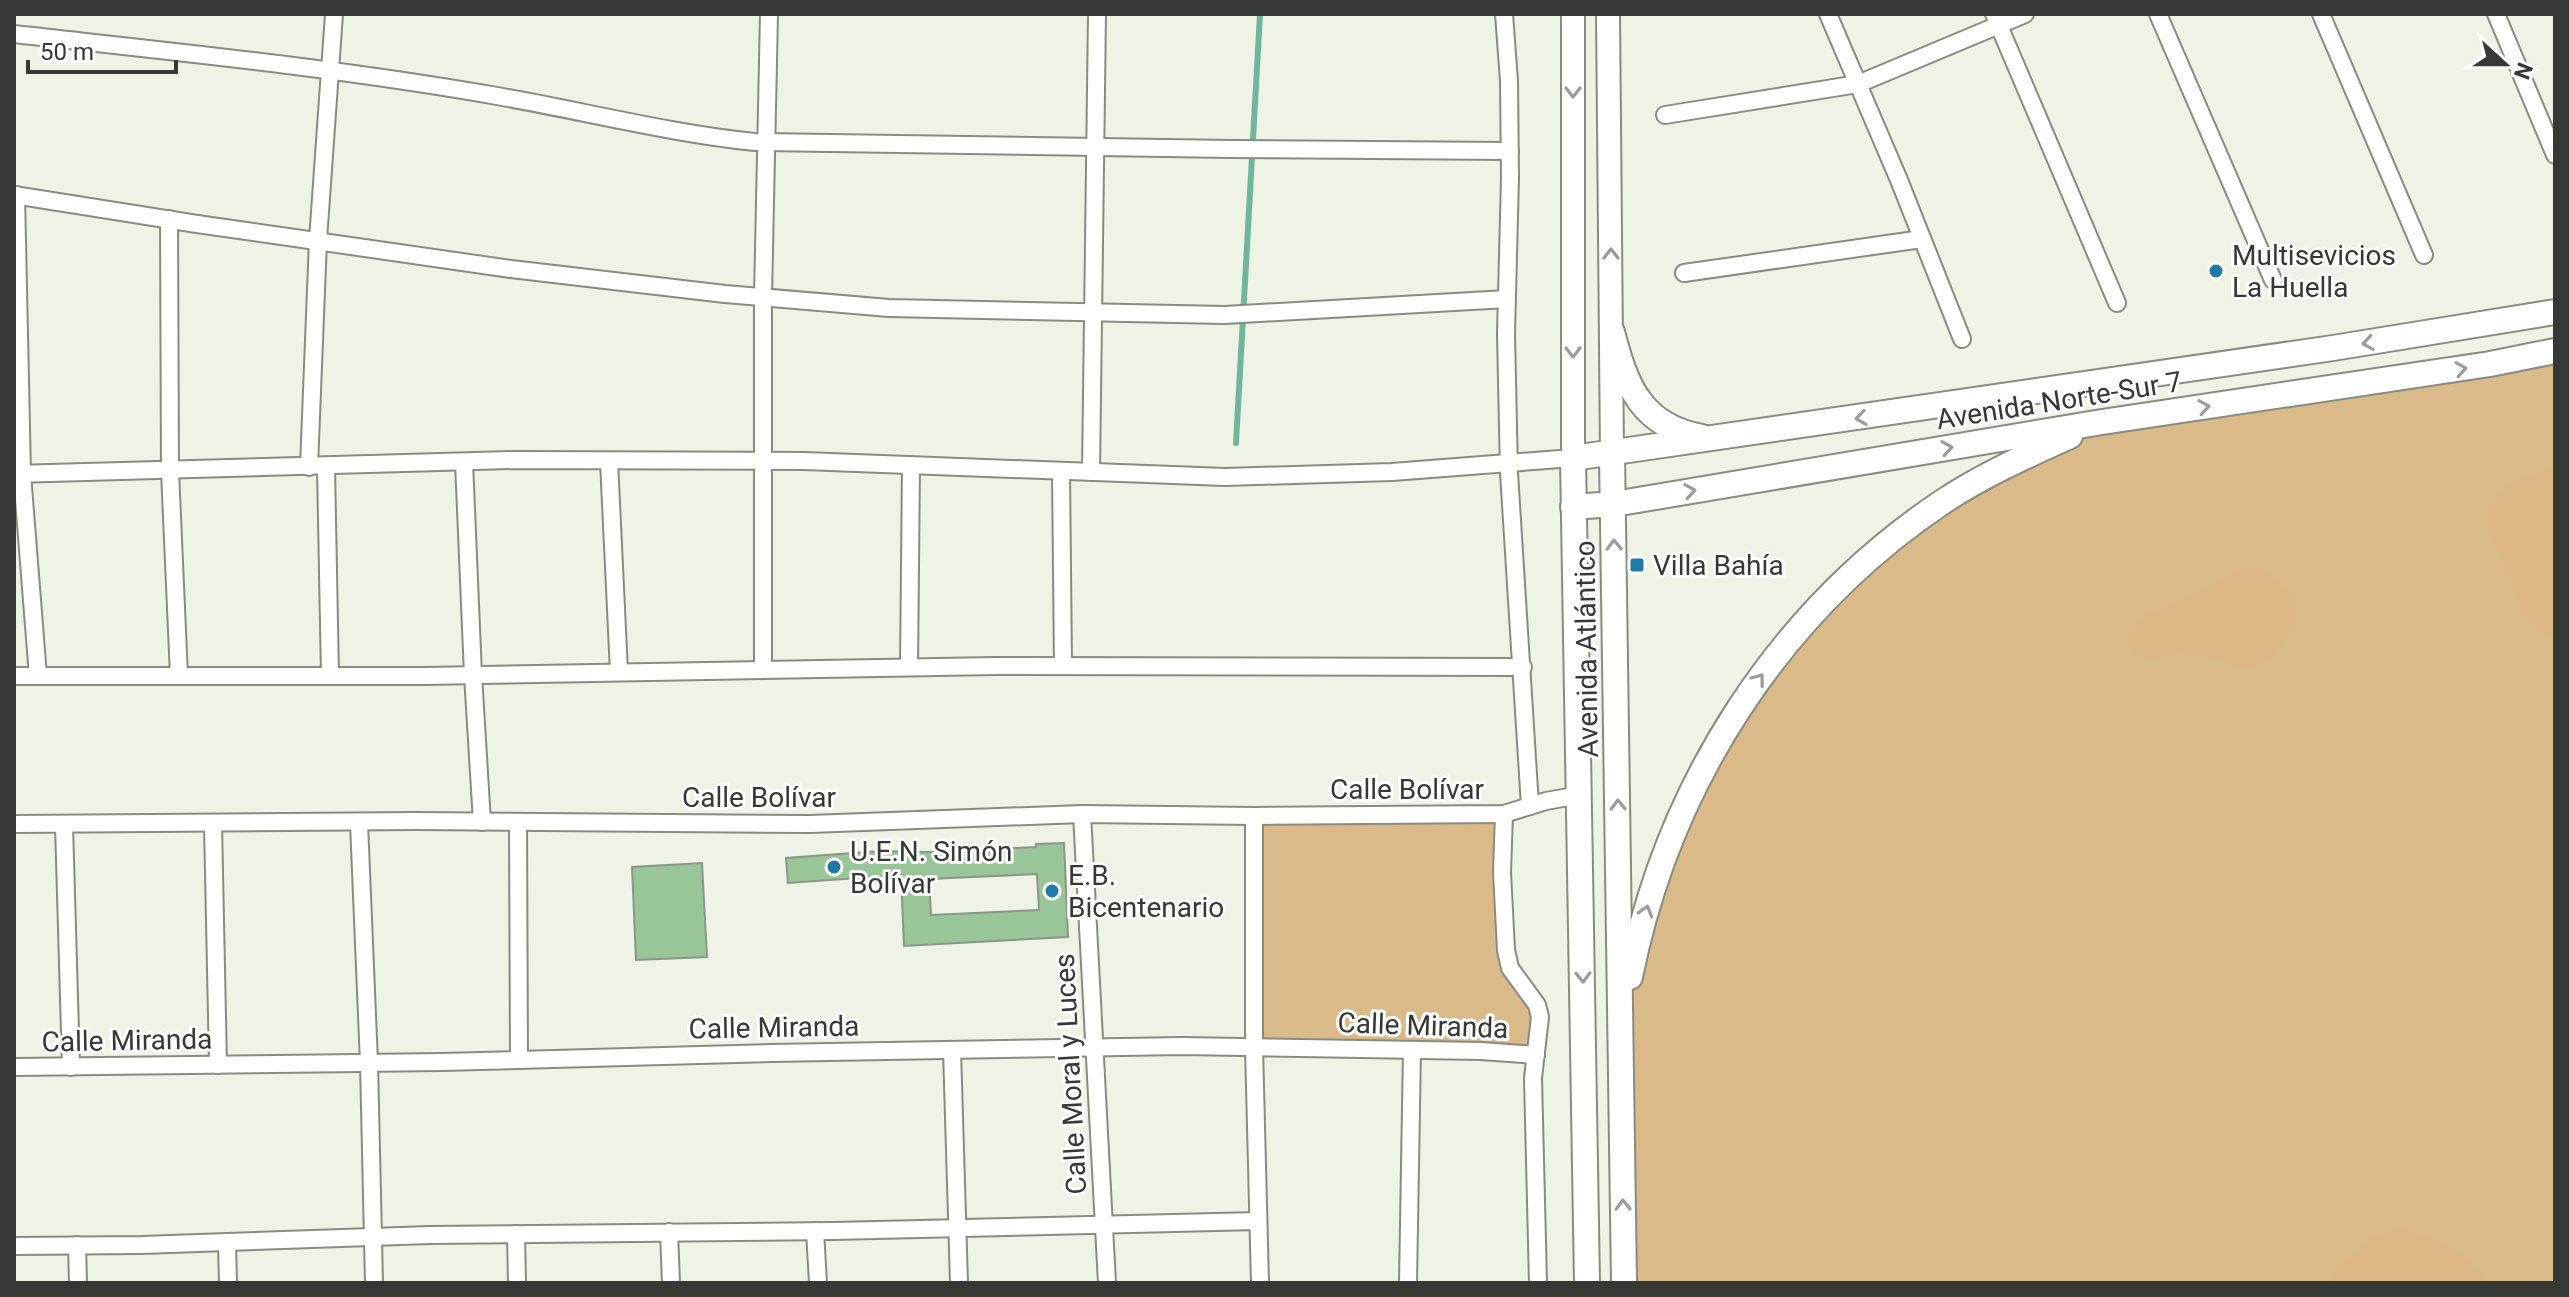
<svg xmlns="http://www.w3.org/2000/svg" width="2569" height="1297" viewBox="0 0 2569 1297" font-family="Roboto,sans-serif">
<style>
.green{fill:#dbba8a}
.forest{fill:#ddb884}
.lines{fill:none;stroke-linecap:round;stroke-linejoin:round}
.stream{stroke:#71b69b;stroke-width:6}
.building{fill:#98c698;stroke:#8b958b;stroke-width:2;fill-rule:evenodd}
.minor-casing{stroke:#888c80;stroke-width:20}
.tertiary-casing{stroke:#888c80;stroke-width:26}
.secondary-casing{stroke:#888c80;stroke-width:28}
.minor{stroke:#fff;stroke-width:16}
.tertiary{stroke:#fff;stroke-width:22}
.secondary{stroke:#fff;stroke-width:24}
.oneway{stroke:#9a9c99}
.poi-dot{fill:#1f7aa8;stroke:#fff;stroke-width:3}
.labels{text-anchor:middle;stroke-width:6;stroke-linejoin:round;paint-order:stroke}
.poi-label{font-size:28px;fill:#363833;stroke:#fff;text-anchor:start}
.street-label{font-size:28px;fill:#363833;stroke:#fff}
</style>
<rect width="100%" height="100%" fill="#eef3e5"/>
<g class="green">
<polygon points="2555,351 2555,1283 1624,1283 1630,977 1723,732 1905,531 2102,422"/>
<polygon points="1504,814 1506,950 1531,995 1536,1055 1254,1047 1254,816"/>
</g>
<g class="forest">
<path d="M2555,465V637C2521,632 2518,595 2507,569C2498,546 2479,524 2495,499C2507,481 2536,473 2555,465Z"/>
<path d="M2241,568L2261,569L2285,587L2296,602L2298,618L2292,633L2266,662L2244,669L2202,656L2179,654L2150,659L2135,654L2128,643C2141,607 2155,612 2185,599C2204,590 2222,577 2241,568Z"/>
<path d="M2403,1228C2438,1238 2468,1251 2487,1283H2329L2342,1263L2377,1234Z"/>
</g>
<g class="lines">
<polyline class="stream" points="1236,443 1260,14"/>
</g>
<g class="building">
<path d="M1064,843L1068,937L904,946L901,875L788,883L786,858L880,851L928,852L1036,847V844ZM1037,874L1039,910L931,915L929,879Z"/>
<polygon points="702,863 707,957 636,960 632,867"/>
</g>
<g class="lines">
<g class="minor-casing">
<g id="minor">
<polyline points="1504,14 1509,81 1510,177 1506,334 1509,473 1530,806"/>
<polyline points="1828,14 1899,180 1962,339"/>
<polyline points="1994,14 2117,303"/>
<polyline points="2158,14 2273,280"/>
<polyline points="2321,14 2424,255"/>
<polyline points="2496,14 2555,155"/>
<path d="M14,34C175,52 337,68 497,96C583,111 668,133 755,142L1231,149L1510,151"/>
<polyline points="1665,115 1858,84 2025,14"/>
<polyline points="14,195 197,224 511,269 725,294 889,308 1225,315 1507,299"/>
<polyline points="16,195 22,474 38,676"/>
<polyline points="169,219 170,471 179,676"/>
<polyline points="1684,273 1922,239"/>
<polyline points="609,461 619,672"/>
<polyline points="464,462 473,675 482,822"/>
<polyline points="309,467 318,240 334,14"/>
<polyline points="326,467 330,676"/>
<polyline points="1061,471 1063,666"/>
<polyline points="1091,472 1097,14"/>
<polyline points="14,474 513,460 804,461 1225,477 1392,472 1573,458"/>
<polyline points="909,667 911,465"/>
<polyline points="763,670 763,297 769,14"/>
<polyline points="14,676 425,676 996,666 1523,667"/>
<polyline points="1082,814 1107,1283"/>
<polyline points="1504,814 1502,872 1506,950 1510,968 1537,1005 1540,1017 1533,1078 1538,1283"/>
<polyline points="1254,816 1254,1047 1260,1283"/>
<polyline points="518,822 519,1060"/>
<polyline points="359,823 369,1063 374,1283"/>
<polyline points="14,824 415,821 810,824 1082,814 1254,816 1504,814 1546,801 1580,795"/>
<polyline points="213,824 218,1065"/>
<polyline points="64,825 71,1067"/>
<polyline points="952,1050 959,1283"/>
<polyline points="14,1067 442,1062 771,1053 1182,1046 1481,1051 1536,1055"/>
<polyline points="815,1231 818,1283"/>
<polyline points="669,1232 671,1283"/>
<polyline points="516,1234 517,1283"/>
<polyline points="227,1242 228,1283"/>
<polyline points="77,1245 78,1283"/>
<polyline points="14,1246 142,1245 430,1235 833,1231 1258,1221"/>
<polyline points="1408,1283 1412,1050"/>
</g>
</g>
<g class="tertiary-casing">
<g id="tertiary">
<polyline points="1608,14 1612,454"/>
<polyline points="1573,458 1573,14"/>
</g>
</g>
<g class="secondary-casing">
<g id="secondary">
<path d="M1612,332C1626,386 1641,426 1702,437"/>
<polyline points="1612,454 1624,1283"/>
<polyline points="1573,507 1614,504 2102,422 2490,364 2555,351"/>
<path d="M1630,977C1668,785 1778,613 1941,503C1981,476 2026,456 2070,436"/>
<polyline points="1587,1283 1573,458 2333,348 2555,312"/>
</g>
</g>
<use href="#minor" class="minor"/>
<use href="#tertiary" class="tertiary"/>
<use href="#secondary" class="secondary"/>
</g>
<defs><path id="oneway-chevron" d="M-2-3.5L2.5 0L-2 3.5" fill="none" stroke-width="1.6" stroke-linecap="round" stroke-linejoin="round" transform="scale(2)"/></defs>
<g class="oneway">
<use href="#oneway-chevron" transform="translate(1573 92) rotate(90)"/>
<use href="#oneway-chevron" transform="translate(1611 254) rotate(-90)"/>
<use href="#oneway-chevron" transform="translate(2368 343) rotate(171)"/>
<use href="#oneway-chevron" transform="translate(1573 352) rotate(90)"/>
<use href="#oneway-chevron" transform="translate(2461 369) rotate(-9)"/>
<use href="#oneway-chevron" transform="translate(2204 407) rotate(-9)"/>
<use href="#oneway-chevron" transform="translate(1861 418) rotate(172)"/>
<use href="#oneway-chevron" transform="translate(1947 448) rotate(-9)"/>
<use href="#oneway-chevron" transform="translate(1690 491) rotate(-9)"/>
<use href="#oneway-chevron" transform="translate(1614 545) rotate(-91)"/>
<use href="#oneway-chevron" transform="translate(1759 679) rotate(-53)"/>
<use href="#oneway-chevron" transform="translate(1618 805) rotate(-91)"/>
<use href="#oneway-chevron" transform="translate(1646 911) rotate(-74)"/>
<use href="#oneway-chevron" transform="translate(1583 977) rotate(89)"/>
<use href="#oneway-chevron" transform="translate(1623 1205) rotate(-91)"/>
</g>
<g class="poi-dot">
<circle cx="2216" cy="271" r="8"/>
<rect x="1629" y="557" width="16" height="16" rx="4"/>
<circle cx="834" cy="867" r="8"/>
<circle cx="1052" cy="891" r="8"/>
</g>
<g class="labels">
<g class="poi-label">
<text x="2232" y="265">Multisevicios<tspan x="2232" dy="32">La Huella</tspan></text>
<text x="1653" y="575">Villa Bahía</text>
<text x="850" y="861">U.E.N. Simón<tspan x="850" dy="32">Bolívar</tspan></text>
<text x="1068" y="885">E.B.<tspan x="1068" dy="32">Bicentenario</tspan></text>
</g>
<g class="street-label">
<text transform="translate(2059 400) rotate(-9)" y="10">Avenida Norte-Sur 7</text>
<text transform="translate(1586 649) rotate(-91)" y="10">Avenida Atlántico</text>
<text x="1407" y="799">Calle Bolívar</text>
<text x="759" y="807">Calle Bolívar</text>
<text transform="translate(1423 1025) rotate(2)" y="10">Calle Miranda</text>
<text transform="translate(774 1027) rotate(-1)" y="10">Calle Miranda</text>
<text transform="translate(127 1040) rotate(-1)" y="10">Calle Miranda</text>
<text transform="translate(1070 1074) rotate(-93)" y="10">Calle Moral y Luces</text>
</g>
</g>
<rect width="2569" height="1297" fill="none" stroke="#363833" stroke-width="32"/>
<g transform="translate(2505 64) rotate(111)" stroke="#ffffff" stroke-width="6" paint-order="stroke">
<path d="M0-6L14 30L0 20L-14 30Z" fill="#363833"/>
<text y="-12" font-size="22" font-weight="bold" text-anchor="middle" fill="#363833">N</text>
</g>
<path d="M28 60v12h148v-12" fill="none" stroke="#363833" stroke-width="4"/>
<text x="40" y="60" font-size="24" fill="#363833" stroke="#ffffff" stroke-width="6" paint-order="stroke">50 m</text>
</svg>
